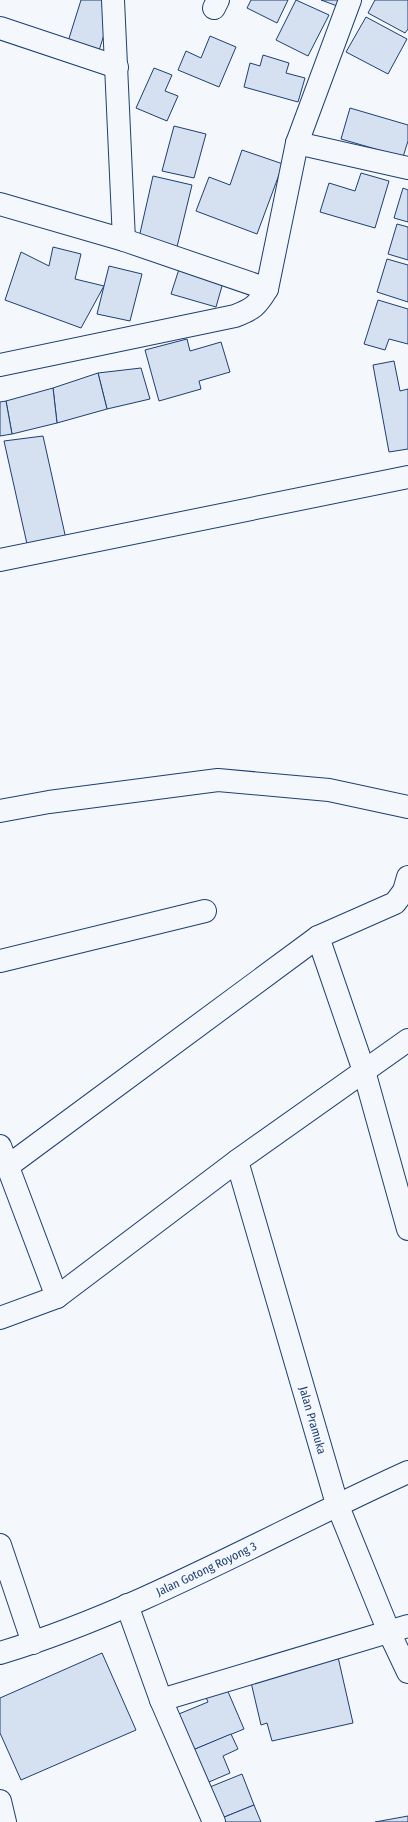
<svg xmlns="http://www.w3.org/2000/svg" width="408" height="1822" viewBox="0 0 408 1822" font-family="'Fira Sans Condensed',sans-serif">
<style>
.building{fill:#d5e0f0;stroke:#1d3f73}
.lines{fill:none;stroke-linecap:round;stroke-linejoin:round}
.minor-casing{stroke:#1d3f73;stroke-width:24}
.minor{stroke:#f4f7fb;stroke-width:22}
.labels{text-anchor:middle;stroke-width:3;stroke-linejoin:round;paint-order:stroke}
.street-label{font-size:12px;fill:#1d3f73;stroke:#f4f7fb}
</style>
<rect width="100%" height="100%" fill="#f4f7fb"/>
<g class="building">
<polygon points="81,0 111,0 113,6 97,57 66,48"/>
<polygon points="251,0 288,0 277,23 247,8"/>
<polygon points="296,0 329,15 308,56 276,40"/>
<polygon points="321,0 343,0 340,7"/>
<polygon points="375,0 408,0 408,29 405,33 368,13"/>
<polygon points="366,17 407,39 388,74 346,52"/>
<polygon points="210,36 236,47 219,87 178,70 186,51 201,58"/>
<polygon points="263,55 289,63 286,73 305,78 298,102 244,87 250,63 260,66"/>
<polygon points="154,68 172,75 165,91 178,96 167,121 136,108"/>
<polygon points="350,108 408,125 408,141 403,157 341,139"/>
<polygon points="174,126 206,134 194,178 162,171"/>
<polygon points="242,150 283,164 257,234 196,211 209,177 230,185"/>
<polygon points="361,173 389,181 375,228 320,212 329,183 355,191"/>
<polygon points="153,176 192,185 176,251 138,242"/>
<polygon points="403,188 408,190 408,222 394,218"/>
<polygon points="397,224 408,227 408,260 388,254"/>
<polygon points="53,247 81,254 75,279 104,286 81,328 5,300 21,252 49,266"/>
<polygon points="387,259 408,265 408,302 377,292"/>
<polygon points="109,266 142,274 130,321 97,314"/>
<polygon points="180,266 224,279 216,307 171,294"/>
<polygon points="378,300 408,309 408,344 389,339 385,350 364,344"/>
<polygon points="187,339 190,351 221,342 230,372 199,381 201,389 159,401 145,350"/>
<polygon points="394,361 400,391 408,389 408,449 389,452 373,365"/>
<polygon points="141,368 150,399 107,409 98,373"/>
<polygon points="98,373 107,409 57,423 53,388"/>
<polygon points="53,388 57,423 12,434 6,401"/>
<polygon points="6,401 12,434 0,436 0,402"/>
<polygon points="43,436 66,539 27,544 4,441"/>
<polygon points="102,1653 136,1730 21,1780 0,1733 0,1698"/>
<polygon points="338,1657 353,1723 272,1741 267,1723 261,1725 250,1678"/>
<polygon points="226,1687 244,1729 188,1752 174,1716 208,1702 205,1695"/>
<polygon points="231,1734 238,1749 223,1756 230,1773 202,1785 188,1752"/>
<polygon points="242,1774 254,1805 217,1820 205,1789"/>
<polygon points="254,1805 261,1822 218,1822 217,1820"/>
<polygon points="408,1816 408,1822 375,1822"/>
</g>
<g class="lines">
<g class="minor-casing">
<g id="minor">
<polyline points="214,8 218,0"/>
<polyline points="0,28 117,67"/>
<polyline points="297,143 408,168"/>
<polyline points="0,204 124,240 113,0"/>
<polyline points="124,240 267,289 297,143 350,0"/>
<path d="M0,365L235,316C253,309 257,306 267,289"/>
<polyline points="0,560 408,477"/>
<polyline points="0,811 49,802 218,780 329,790 408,807"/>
<polyline points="318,937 364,1071 408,1229"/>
<polyline points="0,961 205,911"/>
<polyline points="0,1146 57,1297"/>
<path id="s1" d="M237,1161L337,1504L389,1632L408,1672"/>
<polyline points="8,1166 318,937 395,903 404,891 408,877"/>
<polyline points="0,1318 57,1297 237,1161 408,1040"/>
<polyline points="0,1545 33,1643"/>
<polyline points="127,1605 161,1700 214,1822"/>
<path id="s2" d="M0,1653C142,1610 273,1533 408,1472"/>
<polyline points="161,1700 408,1626"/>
<polyline points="0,1801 5,1822"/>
</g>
</g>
<use href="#minor" class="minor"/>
</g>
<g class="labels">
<g class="street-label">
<text dy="4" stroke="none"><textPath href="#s1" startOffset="270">Jalan Pramuka</textPath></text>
<text dy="4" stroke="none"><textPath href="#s2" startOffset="223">Jalan Gotong Royong 3</textPath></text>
</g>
</g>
</svg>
